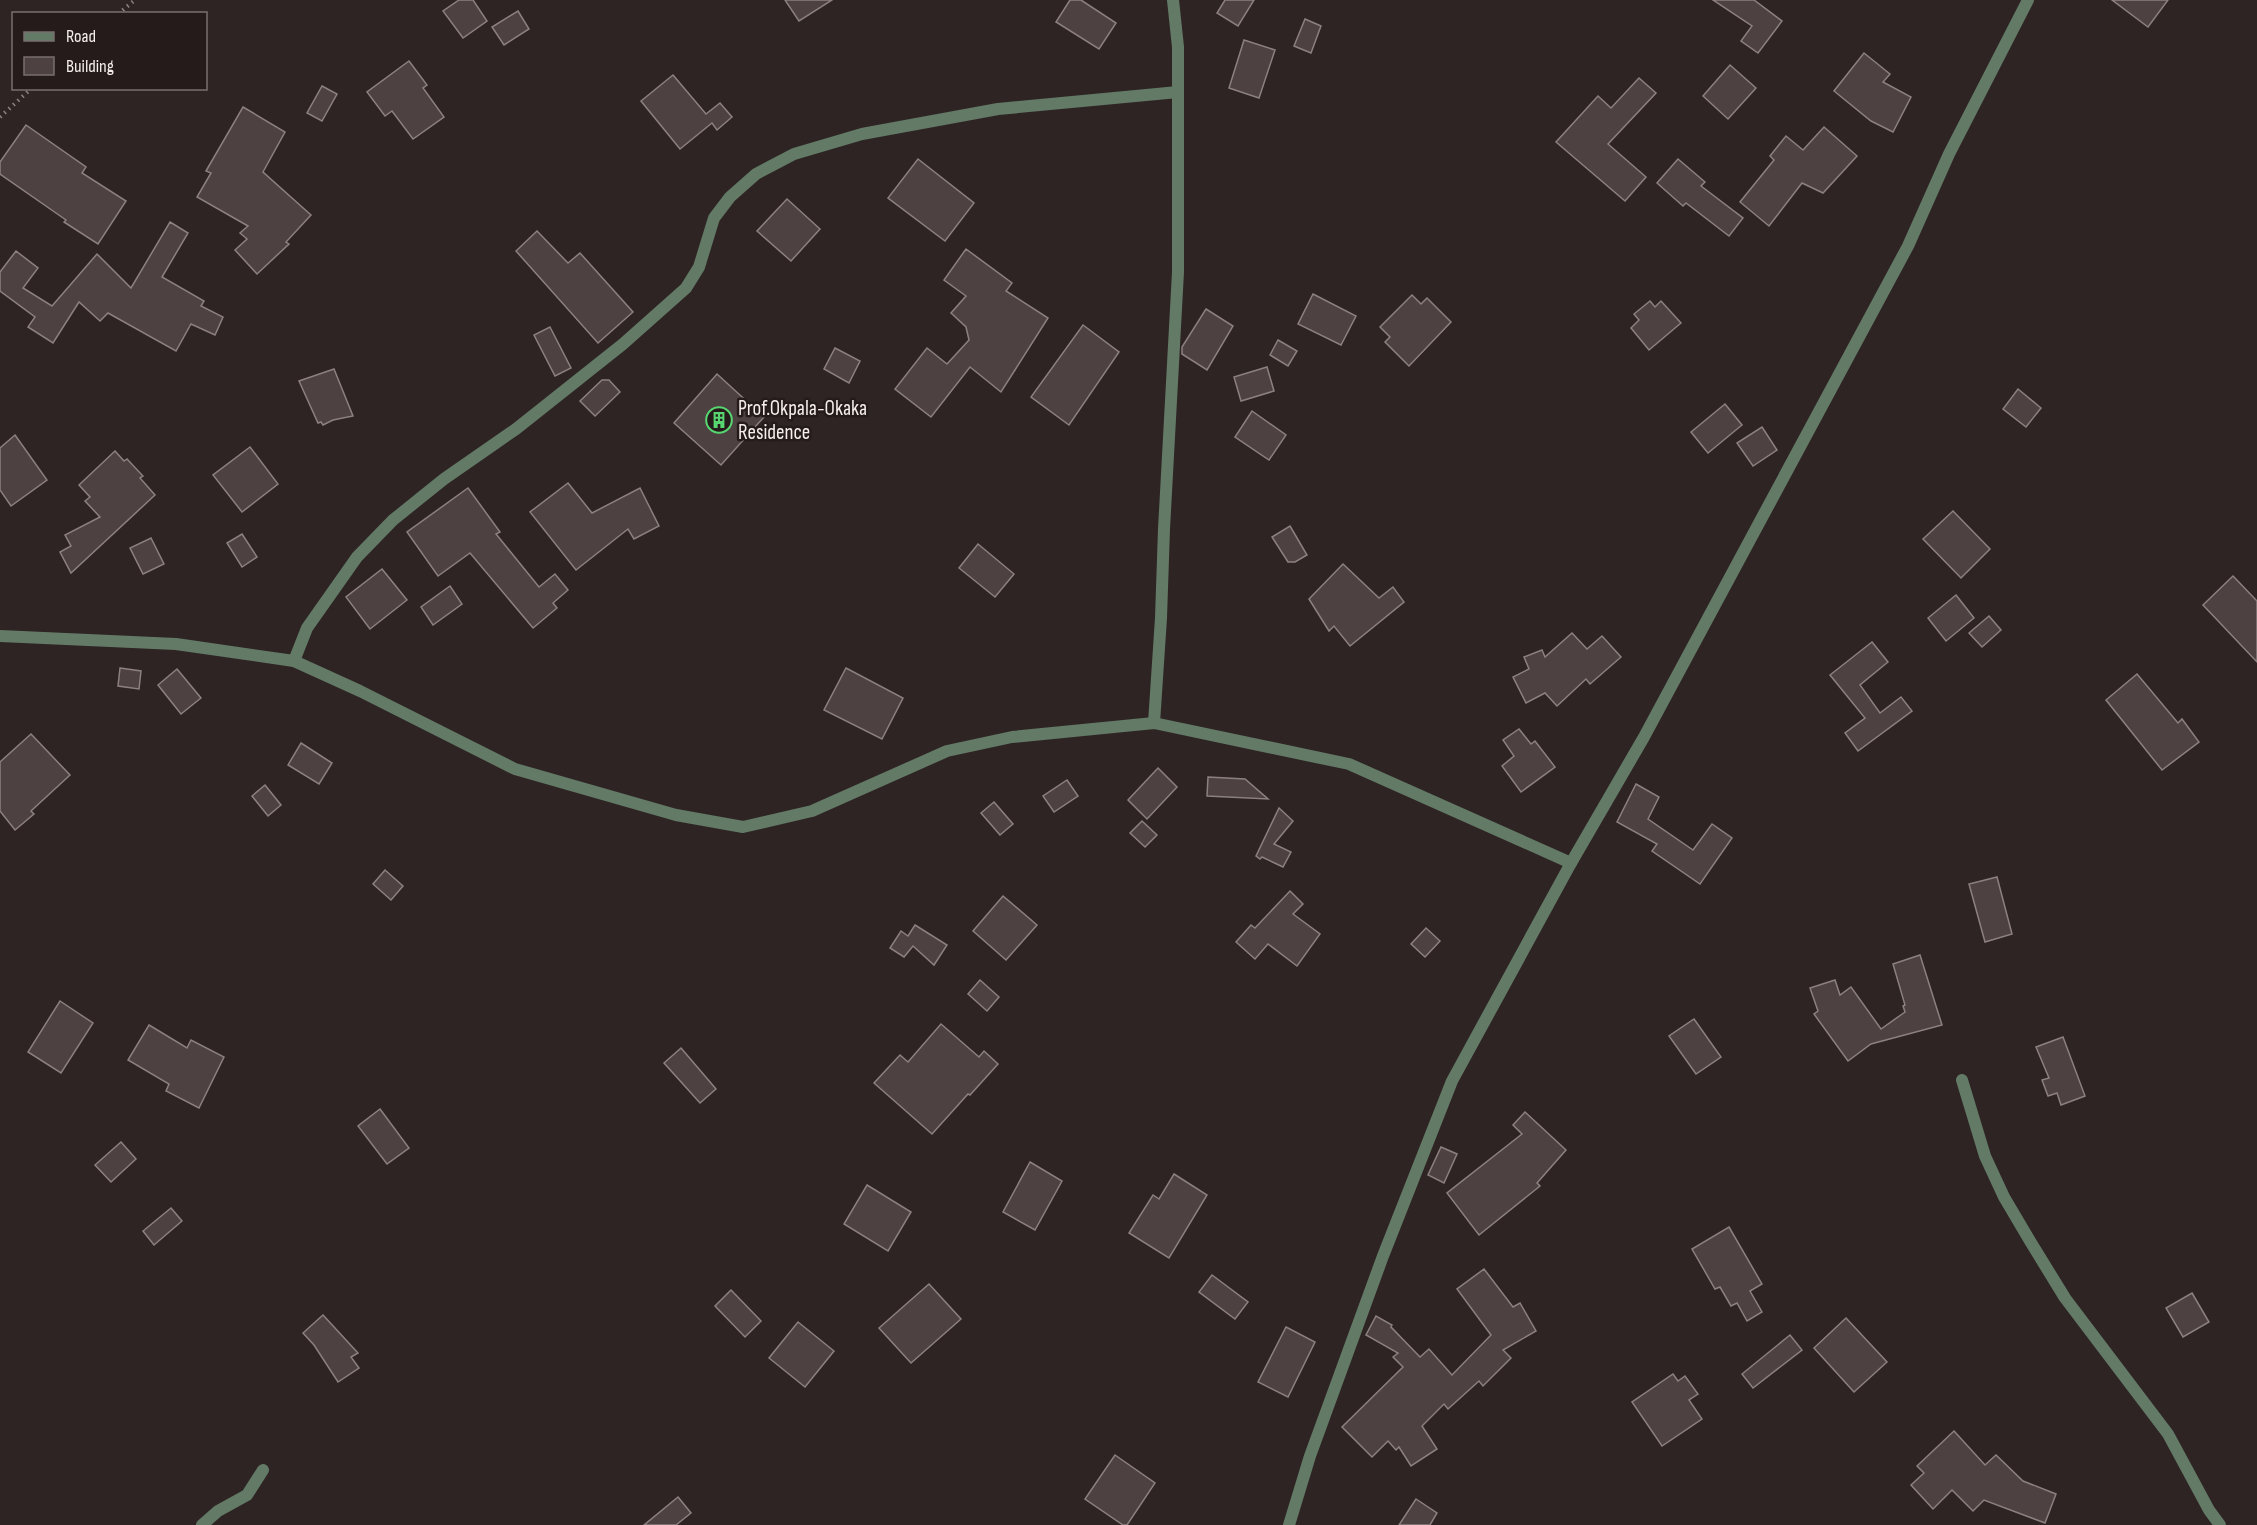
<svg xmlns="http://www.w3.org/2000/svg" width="2257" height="1525" viewBox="0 0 2257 1525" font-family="'Sofia Sans Condensed',sans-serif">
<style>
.building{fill:#4d4241;stroke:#8d8080;stroke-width:1.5}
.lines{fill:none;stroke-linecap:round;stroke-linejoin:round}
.path{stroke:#8b8282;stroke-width:4;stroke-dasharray:1.5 4.5;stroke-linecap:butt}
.street{stroke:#637a66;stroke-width:12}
.labels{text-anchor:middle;stroke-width:5;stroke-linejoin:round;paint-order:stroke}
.poi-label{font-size:21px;fill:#f5eeed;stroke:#241b1a;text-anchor:start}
</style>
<rect width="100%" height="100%" fill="#2e2424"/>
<g class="building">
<polygon points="459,0 473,0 487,21 463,38 443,11"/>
<polygon points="785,0 832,0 799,21"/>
<polygon points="1070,0 1081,0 1116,23 1099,49 1056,22"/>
<polygon points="1225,0 1254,0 1238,26 1217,13"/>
<polygon points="1713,0 1754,0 1782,21 1758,53 1741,41 1752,26"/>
<polygon points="2112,0 2168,0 2148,27"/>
<polygon points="518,11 529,29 504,45 492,27"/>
<polygon points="1305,19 1321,26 1311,53 1294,46"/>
<polygon points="1244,40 1275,50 1259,98 1229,88"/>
<polygon points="1864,53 1890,74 1883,82 1911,97 1893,132 1871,121 1834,91"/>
<polygon points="409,61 427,85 423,88 444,117 413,139 392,111 385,116 367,92"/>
<polygon points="1730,65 1756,88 1728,119 1703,96"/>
<polygon points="673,75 706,114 720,103 732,117 717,130 712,123 680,149 641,101"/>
<polygon points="1639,78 1656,93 1608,144 1646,177 1625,201 1556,142 1598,96 1611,108"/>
<polygon points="322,86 337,94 322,121 307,113"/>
<polygon points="243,107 285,132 263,172 311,215 286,242 289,244 257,274 235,250 247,239 240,233 248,226 197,197 211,173 206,171"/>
<polygon points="26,125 86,167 82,173 126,201 98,244 64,222 66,220 0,174 0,162"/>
<polygon points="1824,127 1857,156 1823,193 1802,183 1769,226 1740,202 1774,160 1770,156 1786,136 1803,150"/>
<polygon points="918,159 974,203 945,241 888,198"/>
<polygon points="1678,159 1705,182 1701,186 1743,218 1729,236 1686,203 1683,206 1657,183"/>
<polygon points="787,199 820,229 791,261 757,231"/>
<polygon points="170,222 188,233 162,277 204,301 201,306 223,317 215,335 191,324 176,351 108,313 100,321 79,302 53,343 28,327 35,317 0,291 0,272 16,251 38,268 23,288 52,306 97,254 131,288"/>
<polygon points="537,231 568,263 580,253 633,312 598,343 516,251"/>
<polygon points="966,249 1012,283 1006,291 1048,318 1001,392 970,367 931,417 895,389 927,348 947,364 969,340 966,327 951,313 966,296 944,280"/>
<polygon points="1313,294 1356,316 1341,345 1298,324"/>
<polygon points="1412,295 1421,304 1427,298 1451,322 1409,366 1385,342 1390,337 1380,327"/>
<polygon points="1650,301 1655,307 1661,301 1681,323 1649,350 1631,328 1639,320 1634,314"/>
<polygon points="1206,309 1233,326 1207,370 1182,354 1182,347"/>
<polygon points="1083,325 1119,352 1069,425 1031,397"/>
<polygon points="550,327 571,368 555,376 534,335"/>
<polygon points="1278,340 1297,351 1288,366 1270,355"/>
<polygon points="835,348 860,361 849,383 824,369"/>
<polygon points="1267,367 1274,391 1241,401 1234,377"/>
<polygon points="334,369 353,416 333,420 323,425 321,422 318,423 299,381"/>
<polygon points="717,374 764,417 721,465 674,423"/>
<polygon points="602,380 609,380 620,392 595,416 580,401"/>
<polygon points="2018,389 2041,408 2026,427 2003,409"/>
<polygon points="1725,404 1742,425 1708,453 1691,432"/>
<polygon points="1252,411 1286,435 1269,460 1235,437"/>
<polygon points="1762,427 1777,450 1753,466 1737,443"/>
<polygon points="15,435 47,480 11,506 0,490 0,448"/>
<polygon points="250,447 278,484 242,512 213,475"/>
<polygon points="115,451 124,461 127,459 143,476 140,478 155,495 71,573 60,552 71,546 65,535 100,517 85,501 90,497 79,485"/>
<polygon points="568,483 592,513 640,488 659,526 634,539 628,529 576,570 530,512"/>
<polygon points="468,488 500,532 496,534 539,587 555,574 568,590 553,603 557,608 533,628 470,553 438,576 407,532"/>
<polygon points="1953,511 1990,549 1961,578 1923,539"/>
<polygon points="1290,526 1307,555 1295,562 1288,562 1272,537"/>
<polygon points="242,534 257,557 242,567 227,543"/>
<polygon points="151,538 164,564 143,574 130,548"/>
<polygon points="978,544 1014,574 995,597 959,568"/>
<polygon points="1343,564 1379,598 1393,587 1404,602 1350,646 1334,626 1329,631 1309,599"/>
<polygon points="382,569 407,600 370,629 346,597"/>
<polygon points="2233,576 2257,601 2257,662 2203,605"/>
<polygon points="450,586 462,604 433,625 421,607"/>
<polygon points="1956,595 1974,618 1946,641 1928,618"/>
<polygon points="1989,616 2001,630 1982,647 1969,633"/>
<polygon points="1572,633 1587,649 1602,636 1621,657 1590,684 1586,679 1557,706 1545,693 1526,703 1513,677 1529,669 1524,657 1542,650 1545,657"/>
<polygon points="1872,642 1888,662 1860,685 1880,713 1901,697 1912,711 1858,751 1845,733 1865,718 1830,675"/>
<polygon points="120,668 141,671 139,689 118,686"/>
<polygon points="846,668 903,698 882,739 824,710"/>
<polygon points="177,669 201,698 181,714 158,685"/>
<polygon points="2137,674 2178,723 2182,719 2199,742 2162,770 2106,700"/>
<polygon points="1519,729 1531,744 1535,741 1555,767 1521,792 1502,766 1514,756 1503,740"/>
<polygon points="31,734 70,775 31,811 34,814 15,830 0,811 0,762"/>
<polygon points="301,743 332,763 319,784 288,765"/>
<polygon points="1158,768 1177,787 1147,819 1128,800"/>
<polygon points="1208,777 1245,779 1268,799 1207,796"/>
<polygon points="1067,780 1078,796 1054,812 1043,796"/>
<polygon points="1636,784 1659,797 1648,819 1693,850 1712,824 1732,838 1700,884 1652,851 1657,844 1617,822"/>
<polygon points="265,785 281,805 268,816 252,796"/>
<polygon points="994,802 1013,824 1000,835 981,813"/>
<polygon points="1279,808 1293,821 1274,844 1291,852 1283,867 1262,857 1260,859 1256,856"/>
<polygon points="1142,821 1157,835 1145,847 1130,833"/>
<polygon points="385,870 403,886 391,900 373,884"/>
<polygon points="1997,877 2012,934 1985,942 1969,884"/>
<polygon points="1290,891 1303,904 1293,914 1320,934 1297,966 1268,944 1255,959 1236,942 1251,925 1255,928"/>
<polygon points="1003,896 1037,925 1006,960 973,931"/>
<polygon points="915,925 947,945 934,965 913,946 904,957 890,948 901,931 908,936"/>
<polygon points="1426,928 1440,941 1425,957 1411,944"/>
<polygon points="1920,955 1942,1025 1871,1044 1848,1061 1814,1014 1818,1011 1810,988 1835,980 1840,995 1851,987 1881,1029 1905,1012 1903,1006 1905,1005 1893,964"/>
<polygon points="980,980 999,997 987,1011 968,994"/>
<polygon points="60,1001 93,1023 61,1073 28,1052"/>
<polygon points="1694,1019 1721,1057 1696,1074 1669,1036"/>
<polygon points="941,1024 979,1057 984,1051 998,1064 970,1095 968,1094 932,1134 874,1083 900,1055 908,1062"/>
<polygon points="149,1025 187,1048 191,1040 224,1057 199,1108 166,1091 169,1084 128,1060"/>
<polygon points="2063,1037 2085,1096 2061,1105 2057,1093 2048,1096 2042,1080 2049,1078 2036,1047"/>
<polygon points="681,1048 716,1089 700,1103 664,1063"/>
<polygon points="380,1109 409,1148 387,1164 358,1126"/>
<polygon points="1525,1112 1566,1150 1537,1183 1540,1186 1479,1235 1447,1193 1522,1134 1513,1125"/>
<polygon points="121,1142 136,1159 111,1182 95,1165"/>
<polygon points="1441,1147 1457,1154 1444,1183 1428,1175"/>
<polygon points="1030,1162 1062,1181 1035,1230 1003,1212"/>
<polygon points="1174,1174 1207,1195 1169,1258 1129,1233 1153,1195 1159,1199"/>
<polygon points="867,1185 911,1212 888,1251 844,1224"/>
<polygon points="171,1208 182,1221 154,1245 143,1231"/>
<polygon points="1729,1227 1762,1284 1750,1291 1762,1312 1747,1321 1737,1303 1731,1306 1720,1287 1715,1289 1692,1249"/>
<polygon points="1484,1269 1513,1307 1520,1303 1536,1331 1503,1350 1511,1358 1483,1386 1479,1381 1448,1409 1444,1404 1422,1426 1437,1449 1411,1466 1399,1447 1396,1450 1388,1441 1372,1457 1342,1427 1403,1367 1393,1357 1398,1353 1366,1335 1376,1316 1392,1325 1391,1327 1420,1357 1429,1349 1452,1375 1491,1335 1457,1289"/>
<polygon points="1212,1275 1248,1302 1235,1319 1199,1292"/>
<polygon points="929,1284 961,1319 911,1363 879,1328"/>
<polygon points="731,1290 761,1321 745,1337 715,1306"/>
<polygon points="2192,1293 2209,1322 2183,1337 2166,1308"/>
<polygon points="323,1315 358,1353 351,1357 359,1368 338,1382 314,1345 303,1333"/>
<polygon points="1846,1318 1887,1362 1854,1392 1814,1348"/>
<polygon points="798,1322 834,1351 805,1387 769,1358"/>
<polygon points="1286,1327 1315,1342 1288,1397 1258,1382"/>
<polygon points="1790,1335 1802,1350 1753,1388 1742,1374"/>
<polygon points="1673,1374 1678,1381 1685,1376 1698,1394 1689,1400 1702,1419 1662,1446 1632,1402"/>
<polygon points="1954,1431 1985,1465 1996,1455 2023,1481 2056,1494 2045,1523 1984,1500 1973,1511 1952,1490 1933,1509 1911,1485 1924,1473 1917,1466"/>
<polygon points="1115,1455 1155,1483 1127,1525 1123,1525 1085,1499"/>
<polygon points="678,1497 691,1513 676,1525 644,1525"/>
<polygon points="1416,1499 1437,1513 1430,1525 1399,1525"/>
</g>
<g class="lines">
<g class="path">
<polyline points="118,14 135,0"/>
<polyline points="0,117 32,88"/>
</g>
<g class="street">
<polyline points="0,636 176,644 294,661 360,691 515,769 676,815 743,827 812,811 947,751 1012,737 1154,723 1349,764 1571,863"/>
<polyline points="294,661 307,628 357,557 393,520 444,479 516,429 623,344 686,288 699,267 714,218 730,197 756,174 794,154 862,134 998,109 1178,92"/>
<polyline points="1154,723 1161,618 1164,529 1178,272 1178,47 1173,0"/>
<polyline points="1962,1080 1985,1156 2004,1197 2030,1241 2065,1298 2168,1434 2209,1510 2220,1525"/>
<polyline points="202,1525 218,1511 247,1495 263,1470"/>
<polyline points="1289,1525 1310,1456 1383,1256 1452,1081 1571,863 1644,737 1908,246 1949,154 2028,0"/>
</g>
</g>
<defs>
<g id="building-ring" transform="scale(1.35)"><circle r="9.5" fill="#241b1a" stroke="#57d570" stroke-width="1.5"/><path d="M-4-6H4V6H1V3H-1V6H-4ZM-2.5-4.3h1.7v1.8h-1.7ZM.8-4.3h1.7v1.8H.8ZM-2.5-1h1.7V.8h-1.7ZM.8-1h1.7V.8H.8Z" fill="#57d570"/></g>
</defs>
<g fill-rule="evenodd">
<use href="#building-ring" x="719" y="420"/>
</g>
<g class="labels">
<g class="poi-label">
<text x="738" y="415">Prof.Okpala-Okaka<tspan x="738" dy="24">Residence</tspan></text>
</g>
</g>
<rect x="12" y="12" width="195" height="78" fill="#241b1a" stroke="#786f6e" stroke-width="1.5"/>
<rect x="24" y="32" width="30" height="9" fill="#637a66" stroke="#786f6e" stroke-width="1.5"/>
<text x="66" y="42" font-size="18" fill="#f5eeed">Road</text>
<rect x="24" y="57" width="30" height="18" fill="#4d4241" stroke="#786f6e" stroke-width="1.5"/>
<text x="66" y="72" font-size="18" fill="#f5eeed">Building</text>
</svg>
